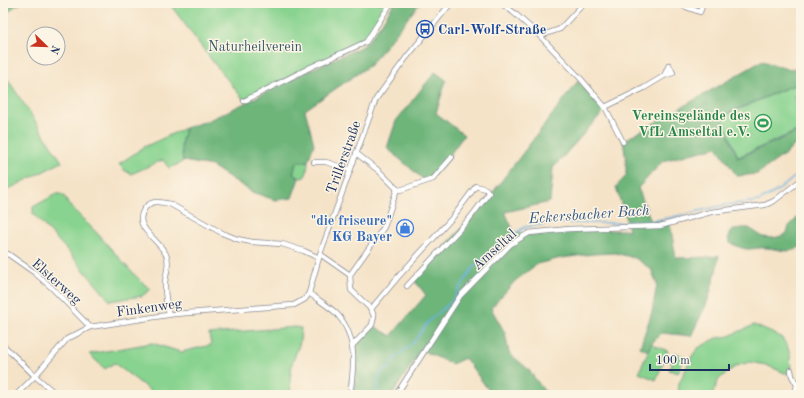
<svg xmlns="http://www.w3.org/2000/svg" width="804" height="398" viewBox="0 0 804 398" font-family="'Old Standard TT',serif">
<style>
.green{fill:#88d38f;stroke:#528176}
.forest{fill:#6eb57a;stroke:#44726c}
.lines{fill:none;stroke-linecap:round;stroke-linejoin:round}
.stream{stroke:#6bb3e3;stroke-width:1.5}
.minor-casing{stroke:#888993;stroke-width:6}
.minor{stroke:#fff;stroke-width:4.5}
.labels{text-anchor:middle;stroke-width:3;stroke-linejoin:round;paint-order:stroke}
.transit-label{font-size:14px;font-weight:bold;fill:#164399;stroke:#fcf5e5;text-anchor:start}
.park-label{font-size:14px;fill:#36586a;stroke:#fcf5e5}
.leisure-label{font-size:14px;font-weight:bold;fill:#27864d;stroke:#fcf5e5;text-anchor:end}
.street-label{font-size:14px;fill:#1b2f5e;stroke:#fcf5e5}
.shop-label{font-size:14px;font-weight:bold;fill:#366cbe;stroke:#fcf5e5;text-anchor:end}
.water-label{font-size:15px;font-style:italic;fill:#335786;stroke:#fcf5e5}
</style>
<rect width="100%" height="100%" fill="#fcf5e5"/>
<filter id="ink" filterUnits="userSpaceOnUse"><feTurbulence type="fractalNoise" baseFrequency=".025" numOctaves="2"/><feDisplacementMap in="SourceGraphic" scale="8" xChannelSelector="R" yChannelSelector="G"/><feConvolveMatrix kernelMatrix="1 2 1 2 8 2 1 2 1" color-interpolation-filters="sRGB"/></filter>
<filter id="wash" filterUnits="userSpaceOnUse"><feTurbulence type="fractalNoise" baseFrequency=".012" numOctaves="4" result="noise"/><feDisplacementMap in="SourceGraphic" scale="16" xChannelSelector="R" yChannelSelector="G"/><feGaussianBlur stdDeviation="0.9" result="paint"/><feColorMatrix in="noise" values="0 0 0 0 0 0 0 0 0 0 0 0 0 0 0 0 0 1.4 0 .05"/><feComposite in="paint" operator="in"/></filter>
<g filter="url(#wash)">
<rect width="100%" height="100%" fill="#f5e3c8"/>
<g class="green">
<polygon points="169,3 389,3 365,40 244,100 213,62"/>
<polygon points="3,72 62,162 3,192"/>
<polygon points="801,83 801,111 793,95 801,113 801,129 738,157 722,117 789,87"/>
<polygon points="185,128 181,145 183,161 179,164 169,168 163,160 131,174 124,170 119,164 144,147"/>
<path d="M308,161C307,173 307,184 293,174L296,163Z"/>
<polygon points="56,194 61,194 65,197 68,204 96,232 130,270 144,284 151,289 142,296 110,301 66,249 33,214 33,207"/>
<polygon points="754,325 781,337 787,345 790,355 791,370 792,376 766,365 750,362 736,366 719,379 712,395 678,395 679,383 692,356 698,348 717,338 729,336"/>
<polygon points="295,327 301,328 300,342 292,364 290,381 291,395 156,395 114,363 105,369 89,354 152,343 181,352 211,345 209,334"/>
<polygon points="651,344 668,351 656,380 639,373"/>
<polygon points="674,352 685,357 678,373 669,370 673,363 670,362"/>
</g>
<g class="forest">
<polygon points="3,3 21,3 15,6 3,18"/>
<polygon points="394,3 420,3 370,65 305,110 314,144 308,161 296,163 293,174 299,178 292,198 275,200 252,192 212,166 183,161 181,145 185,128 207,121 243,104 306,72 365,45 381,24"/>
<polygon points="762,61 790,70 801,66 801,83 789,87 721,116 738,158 801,130 801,138 787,153 757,174 737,176 717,147 663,161 638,188 651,221 670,224 676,258 713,257 719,255 716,272 707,303 691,336 662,333 651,344 648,351 640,347 652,312 657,284 651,269 635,258 615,253 593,254 561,258 537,264 515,281 491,308 505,333 509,353 528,369 545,392 543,395 492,395 465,358 452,364 421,350 392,395 353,395 357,363 356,345 374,326 391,336 426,295 414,280 470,219 490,196 578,81 604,111 553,168 550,202 505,212 514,232 530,235 569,231 629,230 616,187 626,176 626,160 623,141"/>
<polygon points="435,72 446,80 436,113 464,135 449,156 449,159 433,176 424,180 387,148 396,121"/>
<path d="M801,214V246C790,255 779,249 767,248C761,247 754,249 748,249C742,249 735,245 730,243L728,239L731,231L741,228H749L763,237L773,238L782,236L787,233L789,226Z"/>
</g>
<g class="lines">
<polyline class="stream" points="376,395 380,374 384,370 390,368 394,359 414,342 428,322 451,302 473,268 499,244 525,227 553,223 620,223 651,221 673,217 725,205 759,201 777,191 801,172"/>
</g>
</g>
<g filter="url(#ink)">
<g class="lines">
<g class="minor-casing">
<g id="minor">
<polyline points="501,3 513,12 540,36 581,79 605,107 623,142"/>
<polyline points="675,3 700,12 703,3"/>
<polyline points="540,36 560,29 584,3"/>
<polyline points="244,101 311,67 366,42 391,3"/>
<polyline points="605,107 644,88 664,76 673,73 669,65 664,76"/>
<polyline points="356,153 379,171 397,189 400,190 433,179 452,157"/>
<polyline points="314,162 326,162 350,170"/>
<polyline points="320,254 350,275"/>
<polyline points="3,255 8,254 35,273 51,287 90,327"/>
<polyline points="371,309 351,290 350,275 384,227 397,189"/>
<path d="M169,315C167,306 165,296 165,287C164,277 170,268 167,257C162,240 130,228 145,208C152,199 161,202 170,204L222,233L237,239L252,242L282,244L304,251L319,258"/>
<polyline points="3,345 35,376 57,395"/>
<polyline points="353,345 372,325 374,316 371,309 398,277 453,217 476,186 486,189 489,193 470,218 407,286"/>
<polyline points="791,370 792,376 797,385 795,395"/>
<polyline points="16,395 35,376 67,339 90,327 174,314 294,305 305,299 309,293"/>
<path d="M350,395C354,367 358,337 337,314C329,306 318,300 309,293L320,254L376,99L406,58L451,3"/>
<polyline points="396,395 460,296 511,244 529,233 569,229 660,226 711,212 765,205 774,201 801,180"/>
</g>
</g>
<use href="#minor" class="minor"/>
</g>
</g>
<defs>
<g id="bus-ring" transform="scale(0.9)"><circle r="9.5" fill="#fcf5e5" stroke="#1a4fb4" stroke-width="1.5"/><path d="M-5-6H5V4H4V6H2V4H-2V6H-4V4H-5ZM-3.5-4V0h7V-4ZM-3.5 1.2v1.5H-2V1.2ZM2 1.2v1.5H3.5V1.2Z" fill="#1a4fb4"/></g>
<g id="stadium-ring" transform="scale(0.9)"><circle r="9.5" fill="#fcf5e5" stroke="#2e9e5b" stroke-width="1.5"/><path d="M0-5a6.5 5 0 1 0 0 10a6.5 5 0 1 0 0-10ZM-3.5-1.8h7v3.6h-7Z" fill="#2e9e5b"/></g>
<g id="shop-ring" transform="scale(0.9)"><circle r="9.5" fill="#fcf5e5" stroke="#3f7fe0" stroke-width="1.5"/><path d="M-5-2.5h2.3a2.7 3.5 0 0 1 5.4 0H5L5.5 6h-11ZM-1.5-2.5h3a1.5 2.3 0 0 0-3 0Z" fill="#3f7fe0"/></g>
</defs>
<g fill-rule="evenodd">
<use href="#bus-ring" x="425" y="29"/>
<use href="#stadium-ring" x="763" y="123"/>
<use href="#shop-ring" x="405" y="228"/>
</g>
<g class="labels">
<g class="transit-label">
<text x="438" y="34">Carl-Wolf-Straße</text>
</g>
<g class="park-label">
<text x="255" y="51">Naturheilverein</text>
</g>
<g class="leisure-label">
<text x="750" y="120">Vereinsgelände des<tspan x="750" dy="16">VfL Amseltal e.V.</tspan></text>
</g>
<g class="street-label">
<text transform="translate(343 157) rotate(-70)" y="5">Trillerstraße</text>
<text transform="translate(494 249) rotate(-42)" y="5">Amseltal</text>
<text transform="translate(57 281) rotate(42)" y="5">Elsterweg</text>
<text transform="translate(149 307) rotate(-8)" y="5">Finkenweg</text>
</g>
<g class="shop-label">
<text x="392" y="225">"die friseure"<tspan x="392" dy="16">KG Bayer</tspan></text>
</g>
<g class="water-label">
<text transform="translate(589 214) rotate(-4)" y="5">Eckersbacher Bach</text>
</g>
</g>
<rect width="804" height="398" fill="none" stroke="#fcf5e5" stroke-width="16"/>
<g transform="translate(46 46) rotate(113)"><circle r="19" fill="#fcf5e5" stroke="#a2a6af"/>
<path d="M0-3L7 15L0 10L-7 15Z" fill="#c8321e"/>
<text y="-6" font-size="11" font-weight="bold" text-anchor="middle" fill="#1b2f5e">N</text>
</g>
<path d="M650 364v6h79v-6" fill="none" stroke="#1b2f5e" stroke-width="2"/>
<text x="656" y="364" font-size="12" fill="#1b2f5e" stroke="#fcf5e5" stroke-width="3" paint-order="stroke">100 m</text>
</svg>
